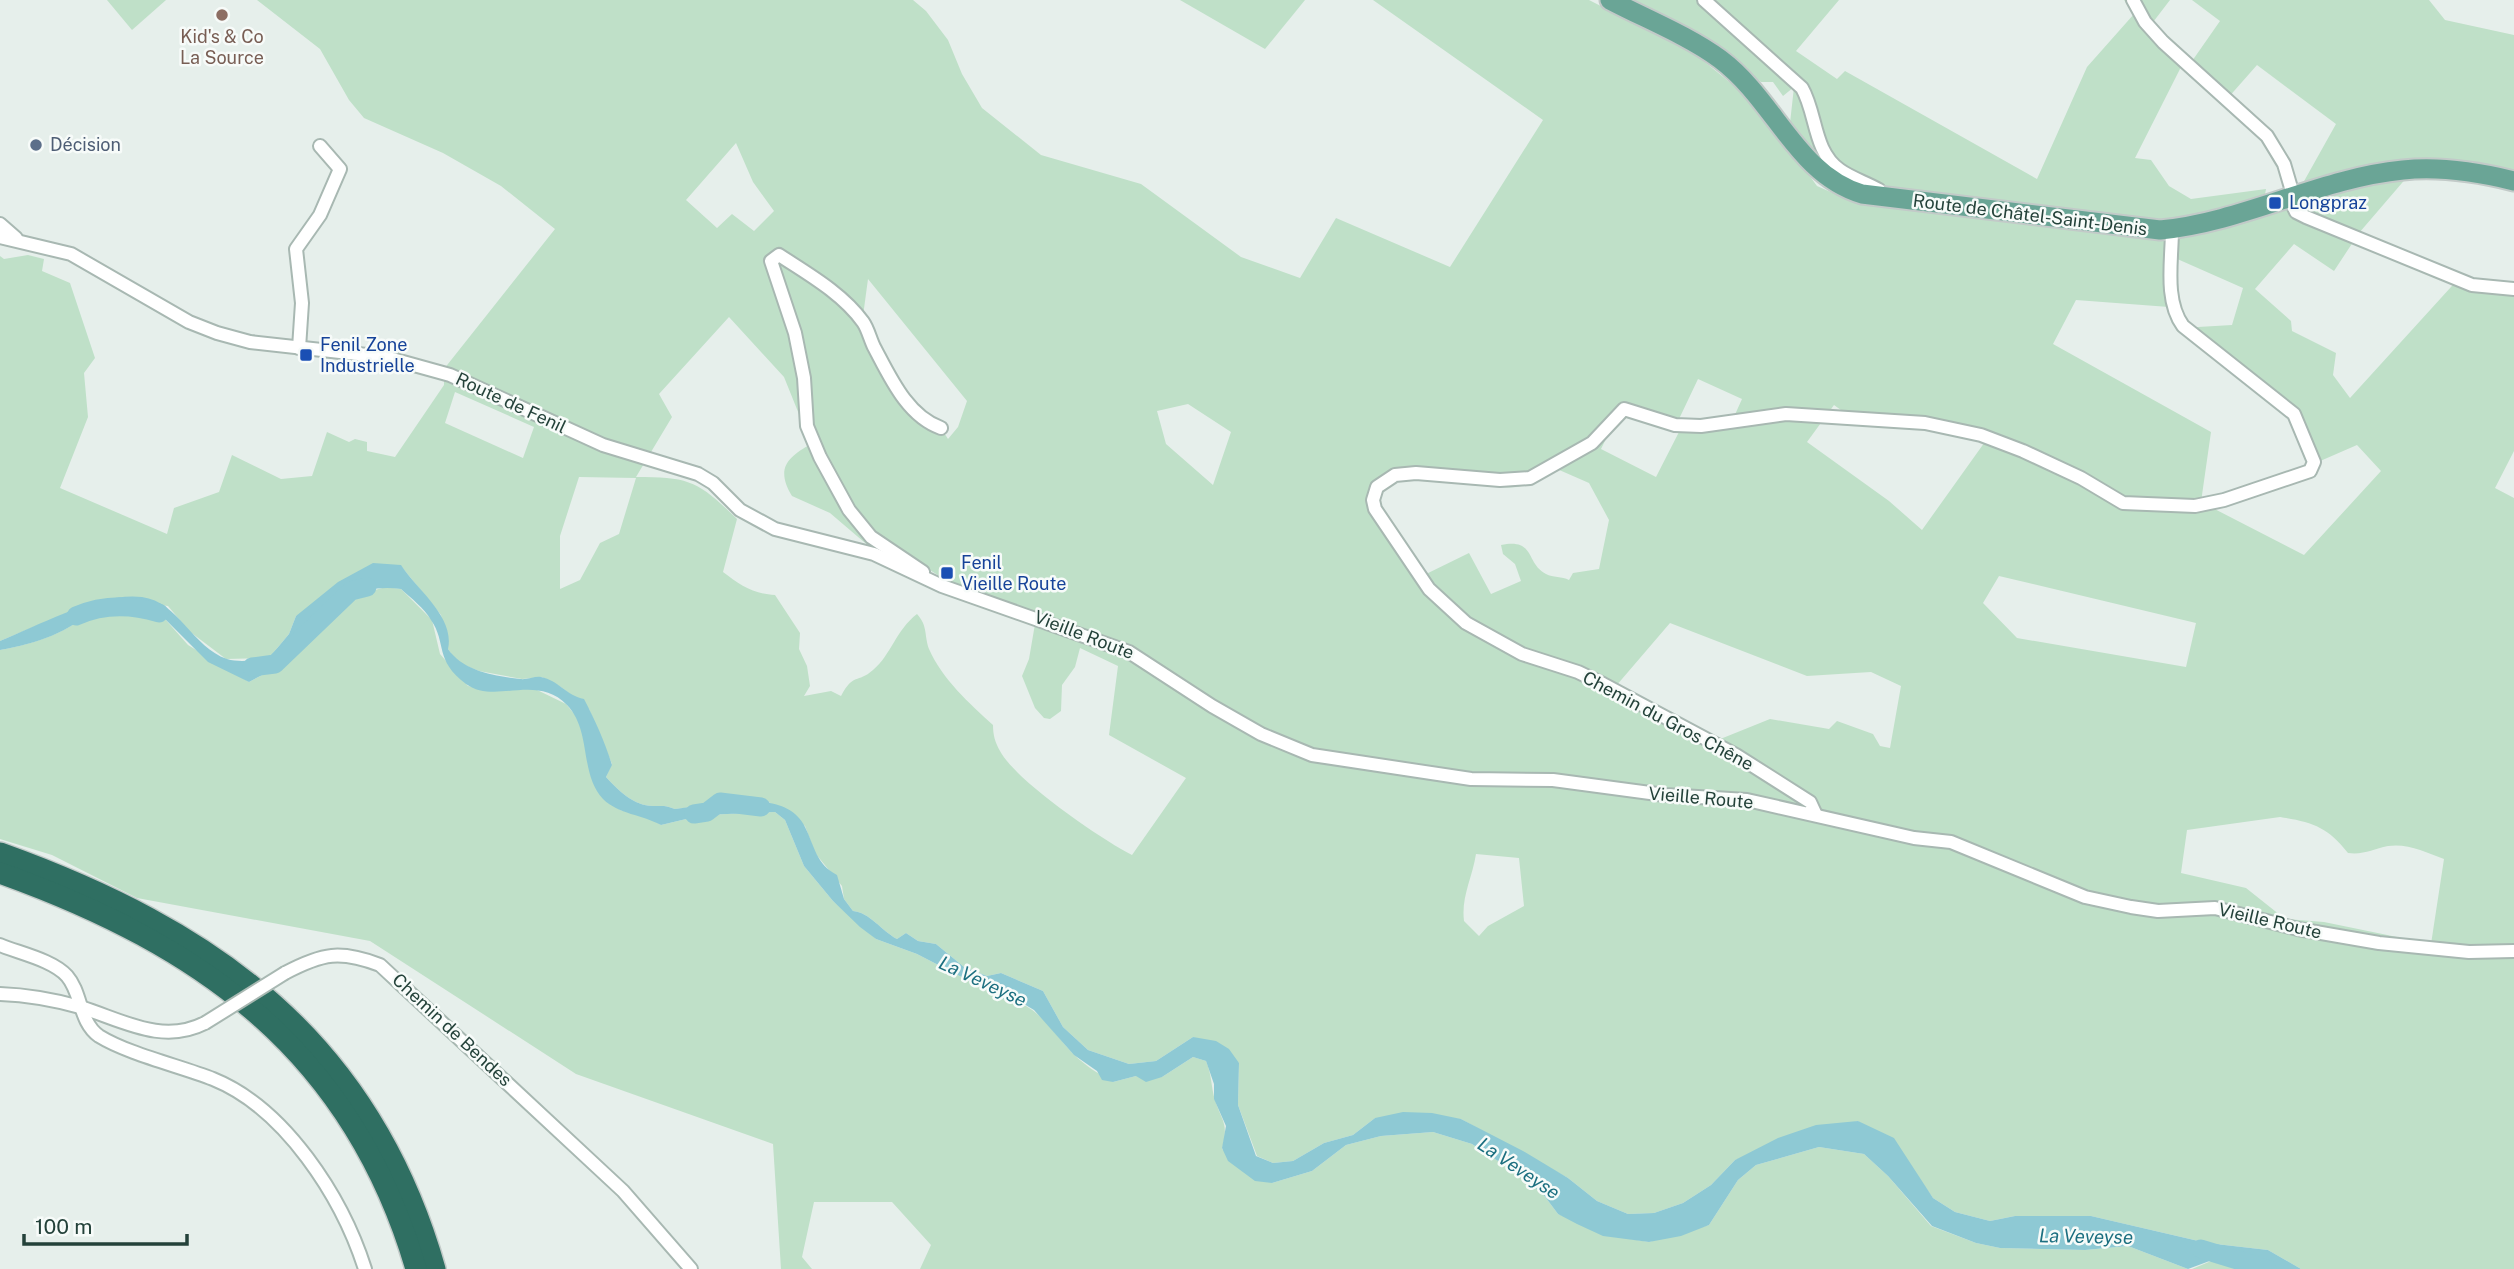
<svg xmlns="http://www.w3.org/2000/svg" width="2514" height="1269" viewBox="0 0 2514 1269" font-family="'Public Sans',sans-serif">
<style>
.green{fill:#bfe0c8;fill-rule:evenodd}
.water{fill:#8ec9d4}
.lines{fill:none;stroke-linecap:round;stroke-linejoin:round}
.river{stroke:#8ec9d4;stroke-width:19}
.minor-casing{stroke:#a8b8b2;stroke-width:16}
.primary-casing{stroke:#c2cac8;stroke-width:23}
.motorway-casing{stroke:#c2cac8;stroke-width:24}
.minor{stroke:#fff;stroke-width:12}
.primary{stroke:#6aa596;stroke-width:19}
.motorway{stroke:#2f6f62;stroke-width:21}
.minor-bridge-casing{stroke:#a8b8b2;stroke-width:16;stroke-linecap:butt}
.minor-bridge{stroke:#fff;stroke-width:12}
.education-dot{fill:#8d6e63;stroke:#f7fbf9;stroke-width:2.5}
.service-dot{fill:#5c6f8a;stroke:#f7fbf9;stroke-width:2.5}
.transit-dot{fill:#1a4fb4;stroke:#f7fbf9;stroke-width:2.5}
.labels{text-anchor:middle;stroke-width:5;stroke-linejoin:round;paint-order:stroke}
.education-label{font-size:18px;fill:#785e54;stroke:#f7fbf9}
.service-label{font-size:18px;fill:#4e5e75;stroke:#f7fbf9;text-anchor:start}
.transit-label{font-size:18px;fill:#164399;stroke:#f7fbf9;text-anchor:start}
.street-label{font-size:18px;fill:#24423a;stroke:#f7fbf9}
.water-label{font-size:19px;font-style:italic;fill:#1c6f80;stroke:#f7fbf9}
</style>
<rect width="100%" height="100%" fill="#e6efeb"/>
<g class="green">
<polygon points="107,0 166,0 132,30"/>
<path d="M257,0H913L926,11L948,40L962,74L982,108L1041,155L1141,184L1241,257L1300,278L1336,218L1450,267L1543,120L1373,0H1589L1695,54L1759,106L1817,186L1851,201L2164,236L2354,186L2408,176L2359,233L2334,271L2294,244L2255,289L2291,321L2292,331L2336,353L2333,375L2350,398L2461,276L2514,286V451L2495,488L2514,498V1269H2301L2268,1250L2207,1243L2091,1216H2015L1990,1221L1955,1212L1933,1198L1916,1174L1858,1121L1735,1160L1711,1185L1683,1203L1654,1213L1628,1214L1597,1201L1568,1178L1461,1119L1375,1118L1353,1135L1324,1143L1293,1161L1273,1163L1257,1156L1238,1105L1239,1063L1193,1037L1156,1061L1129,1064L1088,1050L1063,1027L1043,991L1001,973L987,976L964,967L936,944L918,941L906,933L897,939C882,931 869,912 853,911L844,899L842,886L815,853L805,826L764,799L675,809C665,805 663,806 653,806C634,806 618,790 606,777L612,764L589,709L561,687L542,677L522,679L479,671L457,662L448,649L441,615L401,566L296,616L289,634L269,658L226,659L189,631L168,606L117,599L62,615L0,641V256L4,259L28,255L44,259L42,271L70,283L95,358L84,373L88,417L60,488L167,534L174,508L219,492L232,455L281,479L312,476L327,432L349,442L355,439L367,442V451L395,457L444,385V369L555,229L501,186L443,153L364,118L349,100L320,49ZM736,143L753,182L774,211L754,231L732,214L717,228L686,200ZM2166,254L2243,288L2232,325L2181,328L2292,415L2311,465L2357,445L2381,471L2304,555L2201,502L2211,432L2053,344L2076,300L2169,307ZM868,279L967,401L958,427L948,439L941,428L911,410L863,316ZM729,317L784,377L811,444C788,457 775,468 792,496L830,513L871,548L916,561L953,585L1035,624L1029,659L1022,676L1035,708L1044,718L1050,719L1061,711L1062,685L1075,667L1080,648L1118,666L1109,735L1186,778L1132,855C1101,839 1016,781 1000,751C995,742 993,735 993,725C970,704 942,679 929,649C924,635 928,626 917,614C896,630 891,655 873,670C857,684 854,672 841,696L831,691L804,696L810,686L807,666L799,649L800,633L775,595C753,594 740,585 723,572L737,519C698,481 690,477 636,477L672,417L659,394ZM1698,379L1742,399L1733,419H1679ZM455,392L534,427L523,458L445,423ZM1188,404L1231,432L1213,485L1166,444L1157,411ZM1623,404L1679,432L1656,477L1601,449ZM1834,405L1859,423L1922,424L1987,439L1922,530L1889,501L1807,442ZM1557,469L1589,483L1609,520L1599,569L1573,573L1569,580C1562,576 1553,578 1546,574C1525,563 1536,538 1501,545L1503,554L1515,564L1521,581L1491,594L1469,553L1422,576L1377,502C1391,455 1480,492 1517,487C1530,485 1545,475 1557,469ZM579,477L636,478L619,534L600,543L580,580L560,589V536ZM1999,576L2196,623L2186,667L2017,638L1983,603ZM1670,623L1807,676L1871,672L1901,686L1890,748L1880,746L1873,734L1837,721L1829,729L1770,719L1703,746L1627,705L1616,686ZM2280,817C2312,822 2328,827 2348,853C2364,855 2373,849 2388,846C2407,843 2426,852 2444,859L2431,944L2324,922L2285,919L2246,888L2181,873L2187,830ZM1476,854L1519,858L1524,906L1488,926L1479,936L1464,921C1461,897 1472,879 1476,854Z"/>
<polygon points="1180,0 1305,0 1265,49"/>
<polygon points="1630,0 1839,0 1796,51 1837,79 1845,71 2037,179 2087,67 2134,14 2124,0 2170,0 2147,30 2181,67 2135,158 2151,160 2169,186 2191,199 2266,189 2264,200 2162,223 1854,186 1826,168 1790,123 1794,87 1783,96 1773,82 1761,82 1733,58"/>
<polygon points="2192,0 2429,0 2445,20 2514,35 2514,174 2303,183 2336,124 2257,65 2227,99 2190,64 2220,21"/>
<path d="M386,587L401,589L432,620L440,654L468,686L493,690L533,688L566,704L580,721L593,782L620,810L648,817L661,825L703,815L775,812L785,820L804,866L833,901L876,939L917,954L1006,1000C1044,1004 1056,1043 1085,1064C1093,1071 1104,1076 1113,1082L1136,1076L1162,1077L1193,1057L1206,1061C1212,1075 1211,1087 1215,1100C1222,1122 1229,1123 1222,1149L1272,1183L1312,1171L1346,1145L1381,1136L1433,1132L1472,1144L1521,1176L1543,1194L1558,1214L1631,1239L1649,1242L1709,1225L1738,1180L1756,1165L1819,1147L1864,1154L1888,1176L1931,1226L1976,1243L2000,1248L2085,1250L2128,1246L2188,1269H920L931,1245L892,1202H814L802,1257L812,1269H781L773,1144L576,1074L370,941L137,898L52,855L0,839V650C37,643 68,633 97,607H140L165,619L188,645L249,682L264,674L338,600Z"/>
<polygon points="2223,1256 2261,1267 2262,1269 2192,1269"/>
</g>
<path class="water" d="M373,563L401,565C418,591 455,617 448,649C463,671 494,676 520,679C527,680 535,676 541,677C558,680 567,696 584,699C595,720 605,742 612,765L606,777C618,790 634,806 653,806C663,806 665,805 675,809C713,805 785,786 805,827C815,847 816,864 837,875L844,899L853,911C869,912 882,931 897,939L906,933L918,941L936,944L964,967L987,976L1001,973L1043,991L1063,1027L1088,1050L1129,1064L1156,1061L1193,1037L1216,1041L1229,1049L1239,1063L1238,1105L1256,1156L1273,1163L1293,1161L1324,1143L1353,1135L1375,1118L1403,1112L1432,1113L1461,1119L1523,1151L1568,1178L1597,1201L1628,1214L1654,1213L1683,1203L1711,1185L1735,1160L1778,1138L1816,1125L1858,1121L1894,1138L1933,1198L1955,1212L1990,1221L2015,1216H2091L2207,1243L2268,1250L2301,1269H2262L2223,1256L2188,1269L2128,1246L2085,1250L2000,1248L1976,1243L1932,1226L1888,1176L1864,1154L1819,1147L1756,1165L1738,1180L1709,1225L1681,1236L1649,1242L1603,1236L1577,1224L1558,1214L1543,1194L1521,1176L1472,1144L1433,1132L1381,1136L1346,1145L1312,1171L1272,1183L1255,1181L1228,1161L1222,1148L1226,1126L1214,1099V1084L1206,1061L1193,1057L1162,1077L1146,1082L1136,1076L1113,1082L1102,1080L1097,1071L1074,1055L1034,1010L1019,1001L1006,1000L917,954L876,939L860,927L833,901L804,866L785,820L775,812L703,815L661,825C643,815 618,814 603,799C579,773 592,731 567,705C536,673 495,705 466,684C434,660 447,643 431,620C424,608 411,598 401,589C336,580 305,635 264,674L249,682L208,662L165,619L140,607H97C68,633 38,643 0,650V641C40,625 99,592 142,597C179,602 192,647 227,659C240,663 256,660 269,658L289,634L296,616L338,582Z"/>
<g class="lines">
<g class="river">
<path d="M76,616C103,604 130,604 159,613"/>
<polyline points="252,667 275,664 351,591 367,587"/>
<polyline points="694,814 707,812 720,802 761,807"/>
<polyline points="2201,1249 2267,1269"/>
</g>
<g class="minor-casing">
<g id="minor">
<path d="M1704,0L1802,88C1817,114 1813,151 1840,170C1851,178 1867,183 1879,190L1881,194"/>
<polyline points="2133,0 2145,22 2163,42 2267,136 2284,164 2294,198"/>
<polyline points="2290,199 2296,212 2306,217 2472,285 2514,289"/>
<polyline points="0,224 16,238"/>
<polyline points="0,237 71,254 189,322 217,333 250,342 385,357 450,375 603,445 698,474 713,483 740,510 775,529 874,554 942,586 1129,652 1212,706 1261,734 1312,755 1471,779 1553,780 1665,795 1747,800 1914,838 1951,842 2085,897 2131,907 2158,911 2215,908 2298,929 2379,943 2469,952 2514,951"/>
<polyline points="299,348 302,303 296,249 320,215 340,169 320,146"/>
<path d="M923,572L871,537L849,510L820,457L807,426L804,378L795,333L771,261L779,255C808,274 842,293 863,322C868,329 870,339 874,347C890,377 907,416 941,428"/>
<path d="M1816,815L1810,802L1736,755L1603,684L1578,672L1522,654L1466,623L1429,589L1375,509L1373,500L1377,487L1395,475L1416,473L1500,480L1530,478L1592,443L1624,409L1675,425L1701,426L1786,414L1925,423L1981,435L2023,451L2081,478L2123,503L2195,506L2224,500L2310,471L2314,462L2294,414L2183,326C2164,300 2172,260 2172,229"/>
<path d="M0,945C19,953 53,960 67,976C82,993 79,1022 99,1036C128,1054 180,1066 213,1079C285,1108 342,1197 365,1269"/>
<path d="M285,973C323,953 340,950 380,965L623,1191L691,1269"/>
<path d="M0,994C27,995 55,1000 80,1007C122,1020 162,1045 205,1023"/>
</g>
</g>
<g class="primary-casing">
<path id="primary" d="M1610,0C1646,19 1687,35 1720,59C1775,100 1796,174 1862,194L2160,230C2244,222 2320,178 2403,170C2441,166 2478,172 2514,181"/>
</g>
<g class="motorway-casing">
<g id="motorway">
<path d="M0,853C214,930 370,1040 435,1269"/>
<path d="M0,873C204,946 353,1053 416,1269"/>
</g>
</g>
<use href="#minor" class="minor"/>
<use href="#primary" class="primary"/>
<use href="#motorway" class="motorway"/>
<g class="minor-bridge-casing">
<polyline id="minor-bridge" points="205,1023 285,973"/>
</g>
<use href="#minor-bridge" class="minor-bridge"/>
</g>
<circle class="education-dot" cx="222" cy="15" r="7"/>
<circle class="service-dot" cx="36" cy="145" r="7"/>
<g class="transit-dot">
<rect x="2268" y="196" width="14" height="14" rx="3.5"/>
<rect x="299" y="348" width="14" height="14" rx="3.5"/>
<rect x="940" y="566" width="14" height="14" rx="3.5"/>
</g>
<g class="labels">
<g class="education-label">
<text x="222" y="43">Kid's &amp; Co<tspan x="222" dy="21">La Source</tspan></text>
</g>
<g class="service-label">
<text x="50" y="151">Décision</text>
</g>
<g class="transit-label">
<text x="2289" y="209">Longpraz</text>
<text x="320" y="351">Fenil Zone<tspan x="320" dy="21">Industrielle</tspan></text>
<text x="961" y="569">Fenil<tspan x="961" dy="21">Vieille Route</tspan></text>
</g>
<g class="street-label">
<text transform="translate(2030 215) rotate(7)" y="6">Route de Châtel-Saint-Denis</text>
<text transform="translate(511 403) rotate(25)" y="6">Route de Fenil</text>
<text transform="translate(1084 635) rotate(21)" y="6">Vieille Route</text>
<text transform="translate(1668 721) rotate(28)" y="6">Chemin du Gros Chêne</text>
<text transform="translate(1701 798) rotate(5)" y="6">Vieille Route</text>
<text transform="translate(2270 921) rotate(13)" y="6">Vieille Route</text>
<text transform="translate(452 1030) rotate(43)" y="6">Chemin de Bendes</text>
</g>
<g class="water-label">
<text transform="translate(983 981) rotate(25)" y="7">La Veveyse</text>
<text transform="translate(1519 1168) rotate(34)" y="7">La Veveyse</text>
<text transform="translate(2086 1236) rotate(1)" y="7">La Veveyse</text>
</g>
</g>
<path d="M24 1234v10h163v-10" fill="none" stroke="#24423a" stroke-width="3.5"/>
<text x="35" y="1234" font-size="21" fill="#24423a" stroke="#f7fbf9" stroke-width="5" paint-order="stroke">100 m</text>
</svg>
